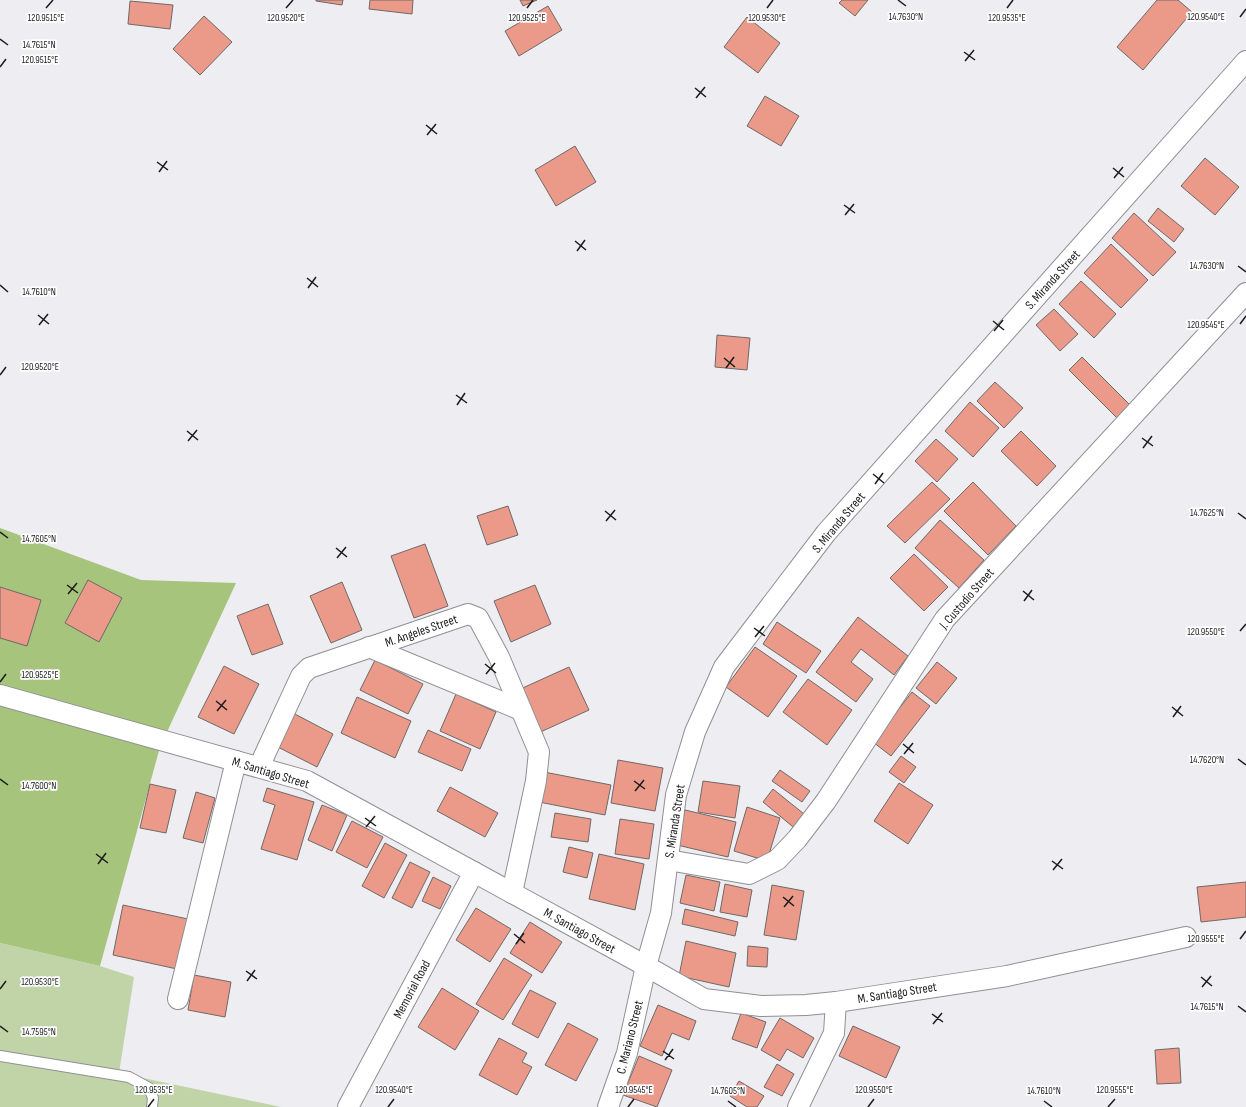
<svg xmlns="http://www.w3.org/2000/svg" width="1246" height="1107" viewBox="0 0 1246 1107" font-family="'Sofia Sans Condensed',sans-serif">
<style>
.green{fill:#c1d4a7}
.forest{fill:#a6c47c}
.building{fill:#eb9a89;stroke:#6f6968}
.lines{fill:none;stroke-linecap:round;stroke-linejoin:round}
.service-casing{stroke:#8f9094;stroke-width:12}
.minor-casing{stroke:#8f9094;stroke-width:22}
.service{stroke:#fff;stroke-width:10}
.minor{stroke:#fff;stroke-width:20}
.ticks{fill:none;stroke:#1b1c1d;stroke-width:1.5}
.labels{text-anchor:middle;stroke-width:3.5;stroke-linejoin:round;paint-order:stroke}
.street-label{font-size:13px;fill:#1b1c1d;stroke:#fff}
.ticks-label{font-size:10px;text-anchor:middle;fill:#1b1c1d;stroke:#fff;stroke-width:3.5;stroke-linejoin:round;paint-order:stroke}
</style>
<rect width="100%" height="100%" fill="#ededf2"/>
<polygon class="green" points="0,943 100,966 134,977 119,1073 281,1107 0,1107"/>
<polygon class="forest" points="0,528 141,580 236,583 160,747 100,966 0,943"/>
<g class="building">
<polygon points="316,0 343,0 342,5 316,1"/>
<polygon points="370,0 413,0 412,14 369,9"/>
<polygon points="520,0 537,0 523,6"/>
<polygon points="842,0 868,0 855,16 839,3"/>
<polygon points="1157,0 1178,0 1192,12 1143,70 1117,47"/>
<polygon points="130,1 173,5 170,29 128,24"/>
<polygon points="548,6 562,30 519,56 505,31"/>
<polygon points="204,16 232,42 200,75 173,49"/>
<polygon points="747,17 780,43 758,73 724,47"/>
<polygon points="765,96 799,116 781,146 747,126"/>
<polygon points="575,146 596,182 556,206 535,170"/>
<polygon points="1205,158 1239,187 1215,215 1181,186"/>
<polygon points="1158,208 1184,229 1174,242 1148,221"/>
<polygon points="1134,213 1176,252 1153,276 1112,238"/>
<polygon points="1111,244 1148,280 1121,308 1084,273"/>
<polygon points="1081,281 1116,314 1094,338 1059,304"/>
<polygon points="1054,309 1078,334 1060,351 1036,325"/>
<polygon points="717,335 750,338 747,370 715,367"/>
<polygon points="1082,357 1131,406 1118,419 1069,370"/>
<polygon points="995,382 1023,408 1004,428 977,401"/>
<polygon points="970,402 999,428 973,457 945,431"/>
<polygon points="1021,431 1056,466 1037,486 1001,451"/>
<polygon points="936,439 958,459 937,482 915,461"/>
<polygon points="932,482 950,499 905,543 887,526"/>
<polygon points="973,482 1016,526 988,555 944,511"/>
<polygon points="508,506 518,535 487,545 477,516"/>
<polygon points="940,520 984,560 959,588 915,548"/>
<polygon points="425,544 448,606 414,618 391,556"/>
<polygon points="914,554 948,587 924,611 890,578"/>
<polygon points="88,580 122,598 99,642 65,623"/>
<polygon points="342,582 362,630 331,643 310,596"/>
<polygon points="535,585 551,624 511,642 494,601"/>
<polygon points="0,587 41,600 27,646 0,638"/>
<polygon points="268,604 283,644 252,655 237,616"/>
<polygon points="858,617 908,656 894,675 861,649 851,662 873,679 856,702 816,672"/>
<polygon points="777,622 821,651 806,673 763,644"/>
<polygon points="755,647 797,676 768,717 726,687"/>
<polygon points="375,660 423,684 408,714 360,690"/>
<polygon points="937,662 957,678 936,704 916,688"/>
<polygon points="224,666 259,684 234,734 198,717"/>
<polygon points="569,667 589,710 536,734 516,691"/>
<polygon points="808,679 852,710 827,745 783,712"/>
<polygon points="912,692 930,706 891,756 873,742"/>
<polygon points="456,694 496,712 480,749 440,731"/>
<polygon points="357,697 411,721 395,758 341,733"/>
<polygon points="291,712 333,734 317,767 274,745"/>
<polygon points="428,730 471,749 462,771 418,752"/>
<polygon points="901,756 916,767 904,783 889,772"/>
<polygon points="618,760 663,768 655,811 611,803"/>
<polygon points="780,770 810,791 802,802 772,781"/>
<polygon points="544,772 611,785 605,815 539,802"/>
<polygon points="703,781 740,786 735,818 698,812"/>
<polygon points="899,783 933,805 908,844 874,821"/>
<polygon points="150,784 176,790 166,833 140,828"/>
<polygon points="450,787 498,813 485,837 437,811"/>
<polygon points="267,788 314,802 297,860 261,849 275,805 263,801"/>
<polygon points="773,789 809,818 798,831 763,802"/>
<polygon points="196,792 215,798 203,843 183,838"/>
<polygon points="322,805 347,815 332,851 308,840"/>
<polygon points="747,807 780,818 767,861 734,851"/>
<polygon points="685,810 736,822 728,857 677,845"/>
<polygon points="555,813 591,819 588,842 551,837"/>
<polygon points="620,819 654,824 649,859 615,854"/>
<polygon points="352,821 383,837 367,868 336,852"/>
<polygon points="385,843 407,855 384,898 362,886"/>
<polygon points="569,847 593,853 587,878 563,872"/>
<polygon points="599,854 644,864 635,910 589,899"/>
<polygon points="410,862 430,872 412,908 392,898"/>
<polygon points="686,875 720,882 714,911 680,903"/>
<polygon points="433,877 451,886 440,909 422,901"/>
<polygon points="1246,882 1246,917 1201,922 1197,887"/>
<polygon points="725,884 752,890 747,917 720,912"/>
<polygon points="772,885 804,891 796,940 764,935"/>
<polygon points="123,905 188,919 177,969 113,955"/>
<polygon points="476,908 511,929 490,962 456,940"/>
<polygon points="685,909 738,922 735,936 682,924"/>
<polygon points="530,922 562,942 542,973 510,953"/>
<polygon points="686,941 736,953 729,987 679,976"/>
<polygon points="748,946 768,948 767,967 747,966"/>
<polygon points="504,958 532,975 503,1020 476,1004"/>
<polygon points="194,975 231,982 225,1017 188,1010"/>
<polygon points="442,988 479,1011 455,1050 418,1027"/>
<polygon points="530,990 556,1003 538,1038 512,1024"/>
<polygon points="658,1005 696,1021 689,1040 672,1033 662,1056 640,1046"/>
<polygon points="741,1013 766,1022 757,1048 732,1039"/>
<polygon points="780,1018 814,1038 803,1058 787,1049 780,1061 761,1050"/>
<polygon points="568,1023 598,1039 576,1081 545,1065"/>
<polygon points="853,1026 900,1047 886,1078 839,1056"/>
<polygon points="499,1038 527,1053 522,1062 532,1067 517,1095 479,1075"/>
<polygon points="1179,1048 1181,1083 1157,1084 1155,1050"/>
<polygon points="639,1056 672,1070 657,1107 623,1095"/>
<polygon points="777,1064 794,1074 782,1096 764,1087"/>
<polygon points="739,1081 764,1096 757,1107 747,1107 730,1096"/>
</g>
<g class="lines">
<g class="service-casing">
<polyline id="service" points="0,1056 129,1077 149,1088 153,1098 152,1107"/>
</g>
<g class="minor-casing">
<g id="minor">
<polyline points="369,647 521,710"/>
<polyline points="0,695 307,781 646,966 704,999 761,1006 806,1005 836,1002 1007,976 1186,937"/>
<polyline points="259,767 301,676 309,668 468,614 478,618 499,657 539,752 536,781 512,893"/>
<polyline points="668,860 749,874 777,860 797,839 826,801 945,619 1246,293"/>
<polyline points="178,999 236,761"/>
<polyline points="348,1107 474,872"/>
<polyline points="608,1107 627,1053 646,966 661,913 676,795 695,732 724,667 826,533 1246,61"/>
<polyline points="798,1107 834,1033 836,1002"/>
</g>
</g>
<use href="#service" class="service"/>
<use href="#minor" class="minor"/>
</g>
<path class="ticks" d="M898,0L906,6M46,8L53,0M286,8L293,0M527,8L533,0M767,8L773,0M1007,8L1013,0M1240,17L1246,9M0,39L8,45M964,52L975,60M965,61L974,50M0,67L6,59M695,88L706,97M696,98L705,87M426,125L437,134M427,135L436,124M157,162L168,170M1113,168L1124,177M159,172L167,161M1114,178L1123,167M844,205L855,213M845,215L854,204M575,241L586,250M577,251L585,240M1238,266L1246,272M307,278L318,287M0,285L8,292M308,288L316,277M38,315L49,324M993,321L1004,330M1240,324L1246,316M39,325L48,314M994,331L1003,320M724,358L735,367M726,368L734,357M0,375L6,367M456,395L467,403M457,405L465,393M187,431L198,440M1142,438L1153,446M188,441L197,430M1143,448L1152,436M873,474L884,483M875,484L883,473M605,511L616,520M1238,513L1246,519M606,521L615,510M0,532L8,538M336,548L347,557M337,558L346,547M67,585L78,593M1023,591L1034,600M68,594L77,583M1024,601L1032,590M754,628L765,636M1240,631L1246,624M755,637L764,626M485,664L496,673M486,674L495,663M0,682L6,674M216,701L227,710M1172,707L1183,716M217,711L226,700M1173,717L1181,706M903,744L914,753M904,754L913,743M1238,759L1246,765M0,779L8,785M634,781L645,789M635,791L644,780M365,818L376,826M366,827L375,816M96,854L108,863M1052,861L1063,869M98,864L106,853M1053,870L1062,859M783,897L794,906M784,907L793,896M514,934L525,943M1240,939L1246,931M516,944L524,933M246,971L257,979M1201,977L1212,986M247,981L255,970M1202,987L1211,976M0,989L6,981M1238,1006L1246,1012M932,1014L943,1022M933,1024L942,1013M0,1026L8,1032M663,1051L674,1059M665,1060L673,1049M728,1101L736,1107M1044,1101L1052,1107M148,1107L154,1099M388,1107L394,1099M628,1107L634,1099M868,1107L874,1099M1108,1107L1115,1099"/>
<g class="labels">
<g class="street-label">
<text transform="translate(1052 279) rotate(-48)" y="5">S. Miranda Street</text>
<text transform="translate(838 522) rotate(-50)" y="5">S. Miranda Street</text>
<text transform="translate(966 598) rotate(-49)" y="5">J. Custodio Street</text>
<text transform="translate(421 630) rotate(-19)" y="5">M. Angeles Street</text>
<text transform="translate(271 772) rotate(17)" y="5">M. Santiago Street</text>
<text transform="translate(674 821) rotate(-81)" y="5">S. Miranda Street</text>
<text transform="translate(580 930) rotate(29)" y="5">M. Santiago Street</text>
<text transform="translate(411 989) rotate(-62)" y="5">Memorial Road</text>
<text transform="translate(897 992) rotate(-9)" y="5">M. Santiago Street</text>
<text transform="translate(629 1037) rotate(-76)" y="5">C. Mariano Street</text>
</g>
</g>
<g class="ticks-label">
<text x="906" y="20">14.7630°N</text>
<text x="1206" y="20">120.9540°E</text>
<text x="527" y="21">120.9525°E</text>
<text x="767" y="21">120.9530°E</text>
<text x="46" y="21">120.9515°E</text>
<text x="286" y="21">120.9520°E</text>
<text x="1007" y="21">120.9535°E</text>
<text x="39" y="48">14.7615°N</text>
<text x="40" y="63">120.9515°E</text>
<text x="1207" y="269">14.7630°N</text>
<text x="39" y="295">14.7610°N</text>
<text x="1206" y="328">120.9545°E</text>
<text x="40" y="370">120.9520°E</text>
<text x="1207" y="516">14.7625°N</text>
<text x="39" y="542">14.7605°N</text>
<text x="1206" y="635">120.9550°E</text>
<text x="40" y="678">120.9525°E</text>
<text x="1207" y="763">14.7620°N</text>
<text x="39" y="789">14.7600°N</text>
<text x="1206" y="942">120.9555°E</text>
<text x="40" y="985">120.9530°E</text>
<text x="1207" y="1010">14.7615°N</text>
<text x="39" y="1035">14.7595°N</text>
<text x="154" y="1093">120.9535°E</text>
<text x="394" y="1093">120.9540°E</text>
<text x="634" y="1093">120.9545°E</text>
<text x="874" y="1093">120.9550°E</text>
<text x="1115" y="1093">120.9555°E</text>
<text x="728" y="1094">14.7605°N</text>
<text x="1044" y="1094">14.7610°N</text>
</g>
</svg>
